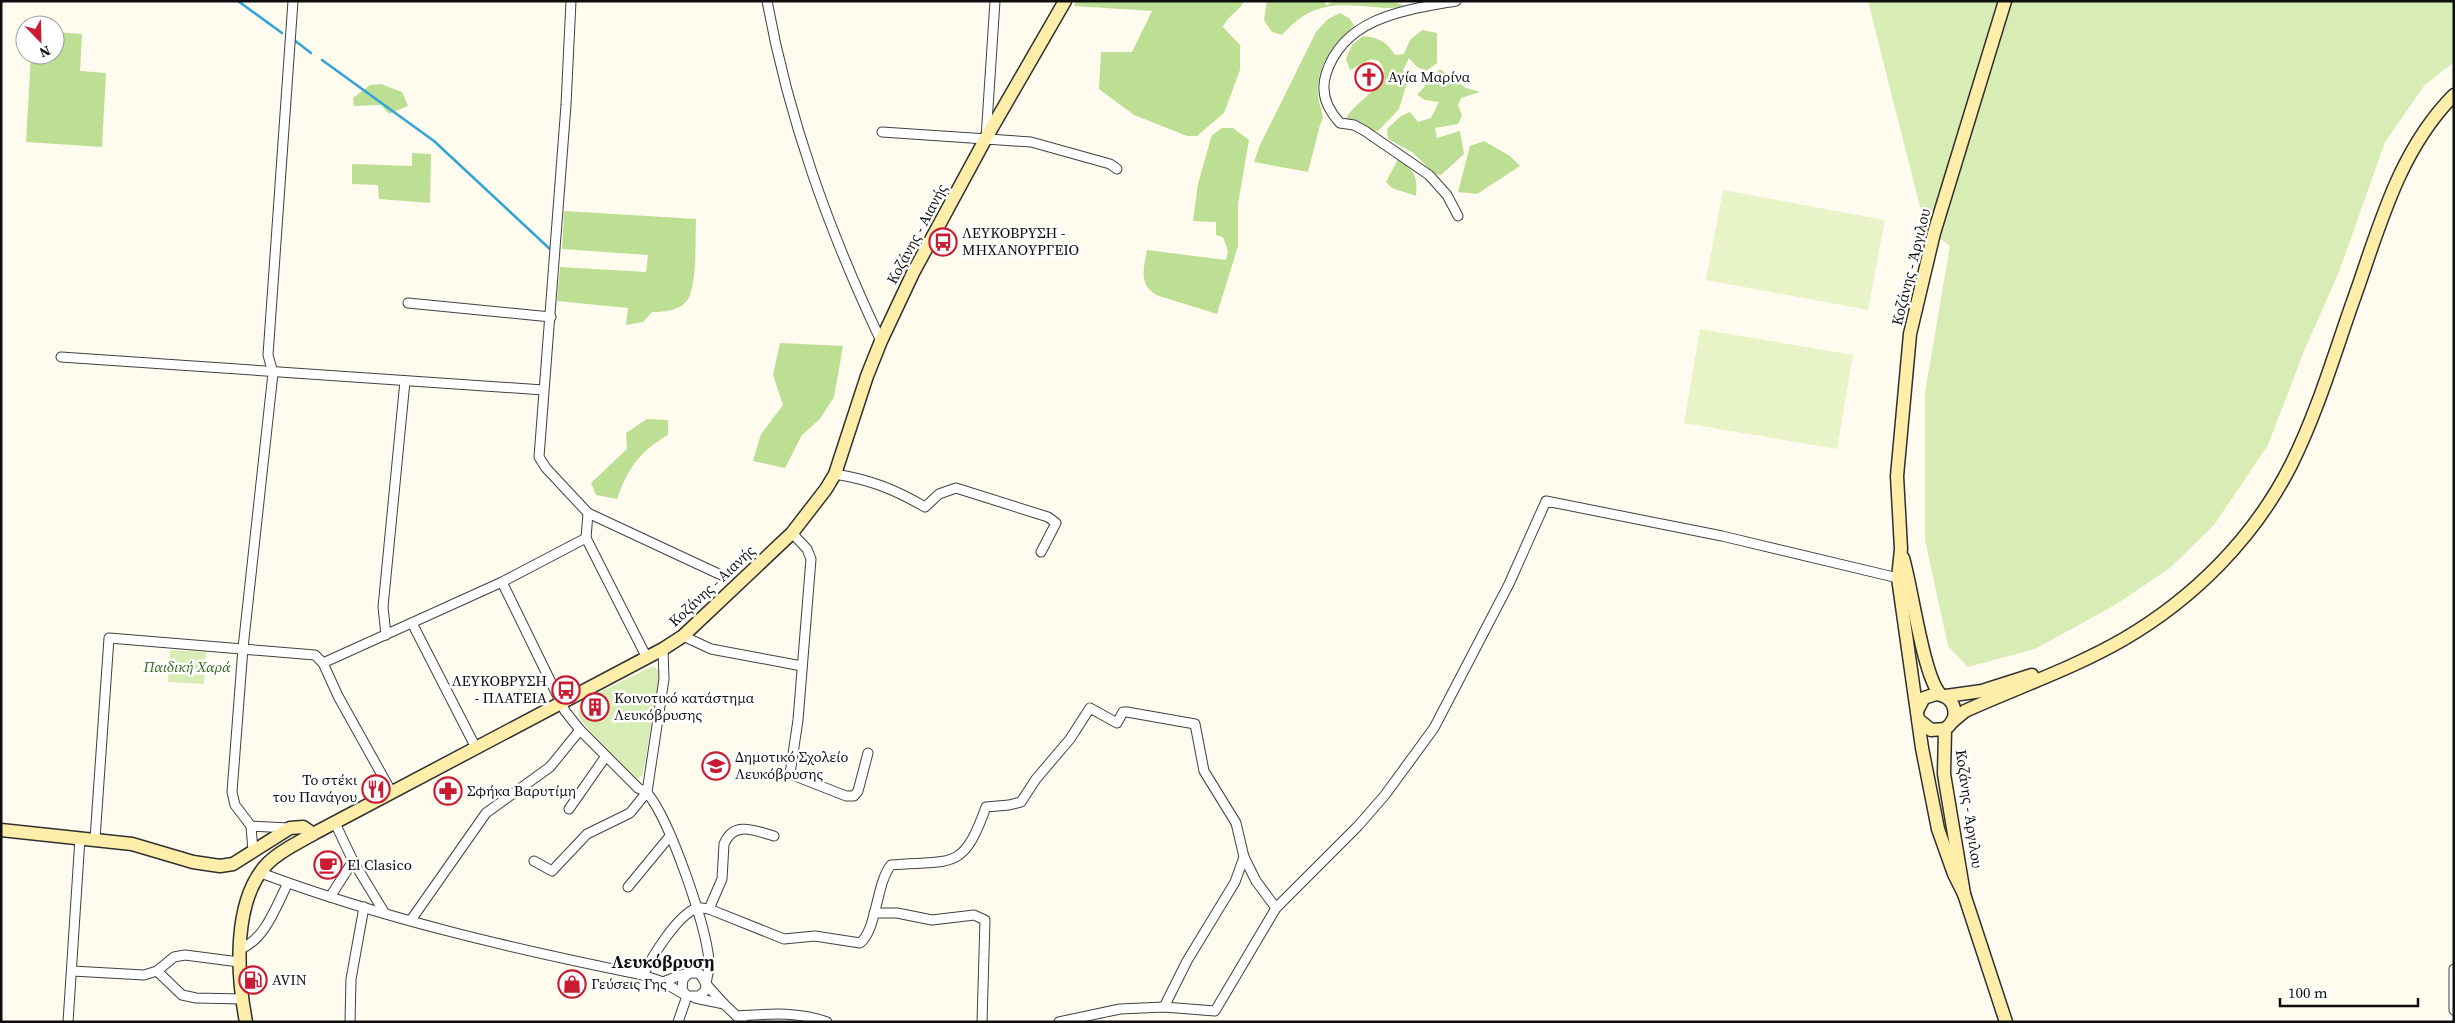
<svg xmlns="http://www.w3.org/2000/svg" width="2455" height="1023" viewBox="0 0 2455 1023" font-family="'Source Serif 4',serif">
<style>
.green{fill:#d7edb5}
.forest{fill:#bcdf93}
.pitch{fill:#e8f3c8}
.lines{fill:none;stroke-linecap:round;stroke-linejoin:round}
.stream{stroke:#30a4d8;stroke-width:2.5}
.street-casing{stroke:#414141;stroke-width:11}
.secondary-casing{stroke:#303030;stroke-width:15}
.street{stroke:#fff;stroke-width:9}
.secondary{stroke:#fea;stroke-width:12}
.labels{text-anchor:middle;stroke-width:5;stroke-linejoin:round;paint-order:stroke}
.poi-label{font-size:15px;fill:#0e0e0e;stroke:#fff;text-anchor:start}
.street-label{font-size:15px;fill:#0e0e0e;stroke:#fff}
.park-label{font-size:15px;font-style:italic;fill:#316c19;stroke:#fff}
.quarter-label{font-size:18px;font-weight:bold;fill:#0e0e0e;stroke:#fff}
</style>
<rect width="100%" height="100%" fill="#fffbef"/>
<g class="green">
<polygon points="1868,1 2454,1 2454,62 2424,86 2385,142 2339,272 2304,351 2268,445 2214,525 2170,568 2115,605 2035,649 1968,667 1948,646 1925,540 1925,392 1950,246 1925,227"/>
<polygon points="170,650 206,652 204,684 168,682"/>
<path d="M653,666L660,672L643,774L639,778L635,779C625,768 583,727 579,716C577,711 580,706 582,701Z"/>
</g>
<g class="forest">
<path d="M1076,1H1244C1239,12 1227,16 1223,27L1240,45V70L1224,113L1197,136H1187L1134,115L1099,89L1101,52H1132L1152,11L1074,6Z"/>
<path d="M1267,1H1323L1327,5L1333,1H1392L1405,6C1395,9 1384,8 1374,7C1334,3 1310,3 1282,35L1272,32L1264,20Z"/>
<path d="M1340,13L1349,18L1354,25C1336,47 1315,64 1318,96C1319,103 1322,111 1323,118L1320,125L1308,172L1254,162L1260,145L1316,32L1328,19Z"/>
<path d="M1422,30L1437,33V63L1426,71L1417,67L1409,58L1403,70L1408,79L1399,109L1378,131H1370L1346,118C1357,100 1381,91 1384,69L1379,61L1371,59L1350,70L1346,59L1352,45L1363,36C1379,38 1386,41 1395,55L1404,54L1410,40Z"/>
<polygon points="55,32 82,34 80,71 106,73 102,147 26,142 31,55 55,55"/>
<polygon points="1440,69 1466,88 1480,92 1461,98 1458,105 1462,115 1458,124 1435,128 1437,138 1460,131 1464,154 1441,175 1435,174 1412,152 1388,139 1387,129 1401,116 1410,112 1418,122 1431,118 1439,102 1425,100 1417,95"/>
<polygon points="381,84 402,92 408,106 389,114 381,105 354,106 353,98 370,85"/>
<path d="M1222,128H1233L1249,140L1238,204V246L1217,314L1156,295C1138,283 1144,268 1147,250L1226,260L1228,251L1223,237L1216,235V222L1193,221L1198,184L1210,141L1212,135Z"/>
<polygon points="1484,141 1510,156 1520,166 1477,194 1458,192 1470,146"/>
<polygon points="412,153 431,154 430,203 379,199 378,185 352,184 352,164 412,166"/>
<path d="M1398,159C1414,171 1418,175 1416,196L1392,188L1386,182Z"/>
<path d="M564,211L696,219C695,236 698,292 685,303C676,311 664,312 652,312L643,322L626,325L628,308L557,301L560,267L646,272L648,255L562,249Z"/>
<polygon points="780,343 843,346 834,397 820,419 802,435 785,468 753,461 761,434 783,405 773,375"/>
<path d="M647,419L668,420V435C638,453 629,467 617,499L596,495L591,483L627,449L626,433Z"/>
</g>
<g class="pitch">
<polygon points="1723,190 1885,220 1868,310 1706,280"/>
<polygon points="1700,329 1853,355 1837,449 1684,423"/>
</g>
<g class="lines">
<g class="stream">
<polyline points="238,1 282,33"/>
<polyline points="294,40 311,53"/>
<polyline points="322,60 434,141 551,250"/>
</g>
<g class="street-casing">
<g id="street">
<polyline points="571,1 566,105 539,457 546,468 588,513 586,538 647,658"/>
<path d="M767,1C789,121 829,231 881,341"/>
<path d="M1456,1C1405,10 1344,17 1326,74C1320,93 1327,109 1340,123L1354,125L1365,131L1429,175L1447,195L1458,216"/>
<polyline points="882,132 1031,142 1110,164 1117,169"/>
<polyline points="986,138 995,1"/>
<polyline points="408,303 551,317"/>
<polyline points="61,357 543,390"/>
<path d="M835,474C871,480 894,489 925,507L939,494L956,488L1048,517L1056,523L1041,552"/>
<polyline points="588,513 721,575"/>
<polyline points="792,533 807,549 811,559 798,720 790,774 846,796 854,796 858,791 868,753"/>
<path d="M502,582L565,711L580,730L638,788C641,789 645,791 648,794C670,821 706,925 709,961C710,968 707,976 706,984L724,1004L743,1022"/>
<polyline points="412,623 476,748"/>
<polyline points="386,635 383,607 405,381"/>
<polyline points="683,636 711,649 802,666"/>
<polyline points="323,663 502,582 586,538"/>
<polyline points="569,809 606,756"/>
<polyline points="335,823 353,861 384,912"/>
<polyline points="251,826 253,851"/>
<polyline points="289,828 251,826 235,805 232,792 243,648 273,373 268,355 293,1"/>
<polyline points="95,839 109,638 315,655 323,663 338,696 392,793"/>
<polyline points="1244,857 1256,881 1276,908"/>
<polyline points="534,861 552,871 587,834 630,813 647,792 664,679 663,649"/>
<path d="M261,873C384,919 514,949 643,975L663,982L687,996L678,1022"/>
<polyline points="628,887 670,836"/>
<polyline points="330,897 353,861"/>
<path d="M709,909L722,879L724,844C734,820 755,831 774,836"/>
<polyline points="874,913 897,913 932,920 974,915 985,920 982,1022"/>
<polyline points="411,920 486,813 550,767 580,730"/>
<path d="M240,949C265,940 276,906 288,883"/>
<polyline points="2454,969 2454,1010"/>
<polyline points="72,971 144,975 157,971 174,957 185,955 239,962"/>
<polyline points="157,971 182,995 196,998 242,999"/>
<path d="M643,975C652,957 677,915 697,908C700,907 706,909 709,909L784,939L815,936L860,943C877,930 876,883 891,865C954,860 963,871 986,807L1009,805L1021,802L1036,779L1070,739L1090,708L1117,723L1123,712H1127L1195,724L1204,771L1236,823L1244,857L1235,882L1187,961L1164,1007"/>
<path d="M663,982C674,978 689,970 700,974L706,984L705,991L699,996H687L682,990L683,979L688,974"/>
<polyline points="695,998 724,1004"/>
<path d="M736,1016C768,1014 797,1011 827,1022"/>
<polyline points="68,1022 80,838"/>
<polyline points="350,1022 351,979 364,907"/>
<polyline points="1059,1022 1120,1009 1164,1007 1215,1011 1276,908 1358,826 1385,795 1434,728 1509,584 1546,501 1722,536 1898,578"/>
</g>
</g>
<g class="secondary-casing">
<g id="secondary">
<path d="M1903,558C1912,588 1923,675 1940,694"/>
<polyline points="1946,696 1982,691 2032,675"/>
<path d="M1918,709L1924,698L1936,694C1956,696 1961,718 1945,729L1931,730L1920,721"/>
<path d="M1952,722L1965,711C2018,687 2074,668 2124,639C2194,598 2254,538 2291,465C2319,409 2336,348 2357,290C2381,221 2401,148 2454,95"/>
<polyline points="1945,729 1944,774 1964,894 2006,1022"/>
<polyline points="1,830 132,844 193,862 220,866 233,864 290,828 303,827 313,834"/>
<polyline points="1964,894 1954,874 1938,829 1922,748 1898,578 1901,549 1897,476 1910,334 1934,233 2005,1"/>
<path d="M246,1022C237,975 232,900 268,863C281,850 298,843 313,834L663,649L683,636L792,533L826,489L835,474L867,376L881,341L913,273L986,138L1065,1"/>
</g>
</g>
<use href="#street" class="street"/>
<use href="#secondary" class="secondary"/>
</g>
<defs>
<g id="church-ring" transform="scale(1.4375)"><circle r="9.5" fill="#fff" stroke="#ca1b33" stroke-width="1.5"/><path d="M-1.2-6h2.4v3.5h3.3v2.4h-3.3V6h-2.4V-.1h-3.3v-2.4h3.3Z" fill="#ca1b33"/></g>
<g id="bus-ring" transform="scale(1.4375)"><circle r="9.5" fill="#fff" stroke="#ca1b33" stroke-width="1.5"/><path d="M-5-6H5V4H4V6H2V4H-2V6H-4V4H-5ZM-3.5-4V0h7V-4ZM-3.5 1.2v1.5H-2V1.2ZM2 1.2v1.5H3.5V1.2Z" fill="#ca1b33"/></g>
<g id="building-ring" transform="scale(1.4375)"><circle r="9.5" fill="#fff" stroke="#ca1b33" stroke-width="1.5"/><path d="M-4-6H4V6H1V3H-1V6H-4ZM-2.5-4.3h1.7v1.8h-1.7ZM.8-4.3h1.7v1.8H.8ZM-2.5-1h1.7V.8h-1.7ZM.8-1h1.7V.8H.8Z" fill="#ca1b33"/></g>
<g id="school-ring" transform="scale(1.4375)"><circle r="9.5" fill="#fff" stroke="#ca1b33" stroke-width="1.5"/><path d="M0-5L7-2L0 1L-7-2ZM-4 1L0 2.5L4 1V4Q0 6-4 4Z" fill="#ca1b33"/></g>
<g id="restaurant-ring" transform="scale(1.4375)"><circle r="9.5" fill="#fff" stroke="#ca1b33" stroke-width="1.5"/><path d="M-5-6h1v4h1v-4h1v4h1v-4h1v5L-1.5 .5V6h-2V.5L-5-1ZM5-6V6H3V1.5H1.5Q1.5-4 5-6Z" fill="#ca1b33"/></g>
<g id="pharmacy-ring" transform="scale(1.4375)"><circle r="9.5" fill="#fff" stroke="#ca1b33" stroke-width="1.5"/><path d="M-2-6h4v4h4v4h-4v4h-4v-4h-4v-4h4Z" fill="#ca1b33"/></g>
<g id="cafe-ring" transform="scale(1.4375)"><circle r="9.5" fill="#fff" stroke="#ca1b33" stroke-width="1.5"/><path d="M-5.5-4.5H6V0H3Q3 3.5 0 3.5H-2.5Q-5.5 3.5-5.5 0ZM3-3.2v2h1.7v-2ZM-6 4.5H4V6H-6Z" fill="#ca1b33"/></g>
<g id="fuel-ring" transform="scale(1.4375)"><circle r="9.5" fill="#fff" stroke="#ca1b33" stroke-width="1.5"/><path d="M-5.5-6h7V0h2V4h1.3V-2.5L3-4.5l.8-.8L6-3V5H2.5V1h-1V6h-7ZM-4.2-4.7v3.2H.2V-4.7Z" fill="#ca1b33"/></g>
<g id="shop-ring" transform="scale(1.4375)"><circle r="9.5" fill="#fff" stroke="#ca1b33" stroke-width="1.5"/><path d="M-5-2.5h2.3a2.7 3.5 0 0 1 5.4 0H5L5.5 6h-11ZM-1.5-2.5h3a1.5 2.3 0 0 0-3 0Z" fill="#ca1b33"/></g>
</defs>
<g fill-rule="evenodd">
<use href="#church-ring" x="1369" y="77"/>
<use href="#bus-ring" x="943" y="242"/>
<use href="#bus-ring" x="566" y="690"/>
<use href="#building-ring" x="595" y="707"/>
<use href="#school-ring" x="716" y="766"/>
<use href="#restaurant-ring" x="376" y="789"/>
<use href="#pharmacy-ring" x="448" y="791"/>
<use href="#cafe-ring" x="328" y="865"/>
<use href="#fuel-ring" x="253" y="980"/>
<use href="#shop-ring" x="572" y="984"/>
</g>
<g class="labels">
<g class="poi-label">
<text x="1388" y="82">Αγία Μαρίνα</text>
<text x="962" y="238">ΛΕΥΚΟΒΡΥΣΗ -<tspan x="962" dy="17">ΜΗΧΑΝΟΥΡΓΕΙΟ</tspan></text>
<text x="547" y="686" text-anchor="end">ΛΕΥΚΟΒΡΥΣΗ<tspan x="547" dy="17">- ΠΛΑΤΕΙΑ</tspan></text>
<text x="614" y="703">Κοινοτικό κατάστημα<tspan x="614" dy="17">Λευκόβρυσης</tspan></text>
<text x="735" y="762">Δημοτικό Σχολείο<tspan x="735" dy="17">Λευκόβρυσης</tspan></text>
<text x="357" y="785" text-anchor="end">Το στέκι<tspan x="357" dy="17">του Πανάγου</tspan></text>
<text x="467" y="796">Σφήκα Βαρυτίμη</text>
<text x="347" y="870">El Clasico</text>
<text x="272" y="985">AVIN</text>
<text x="591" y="989">Γεύσεις Γης</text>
</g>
<g class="street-label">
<text transform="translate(917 234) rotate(-62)" y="5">Κοζάνης - Αιανής</text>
<text transform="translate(1911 267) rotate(-76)" y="5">Κοζάνης - Άργιλου</text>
<text transform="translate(712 586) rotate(-43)" y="5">Κοζάνης - Αιανής</text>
<text transform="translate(1969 809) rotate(82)" y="5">Κοζάνης - Άργιλου</text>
</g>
<g class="park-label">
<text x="187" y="672">Παιδική Χαρά</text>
</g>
<g class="quarter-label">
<text x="663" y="968">Λευκόβρυση</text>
</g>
</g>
<rect width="2455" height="1023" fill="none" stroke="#0e0e0e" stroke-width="5"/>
<g transform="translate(40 40) rotate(157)"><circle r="24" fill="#ffffff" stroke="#9f9f9f"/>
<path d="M0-4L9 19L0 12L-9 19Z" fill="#ca1b33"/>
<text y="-8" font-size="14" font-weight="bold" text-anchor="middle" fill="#0e0e0e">N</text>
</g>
<path d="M2280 998v8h138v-8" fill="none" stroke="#0e0e0e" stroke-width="2.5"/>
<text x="2288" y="998" font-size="15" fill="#0e0e0e" stroke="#ffffff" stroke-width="4" paint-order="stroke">100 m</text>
</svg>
